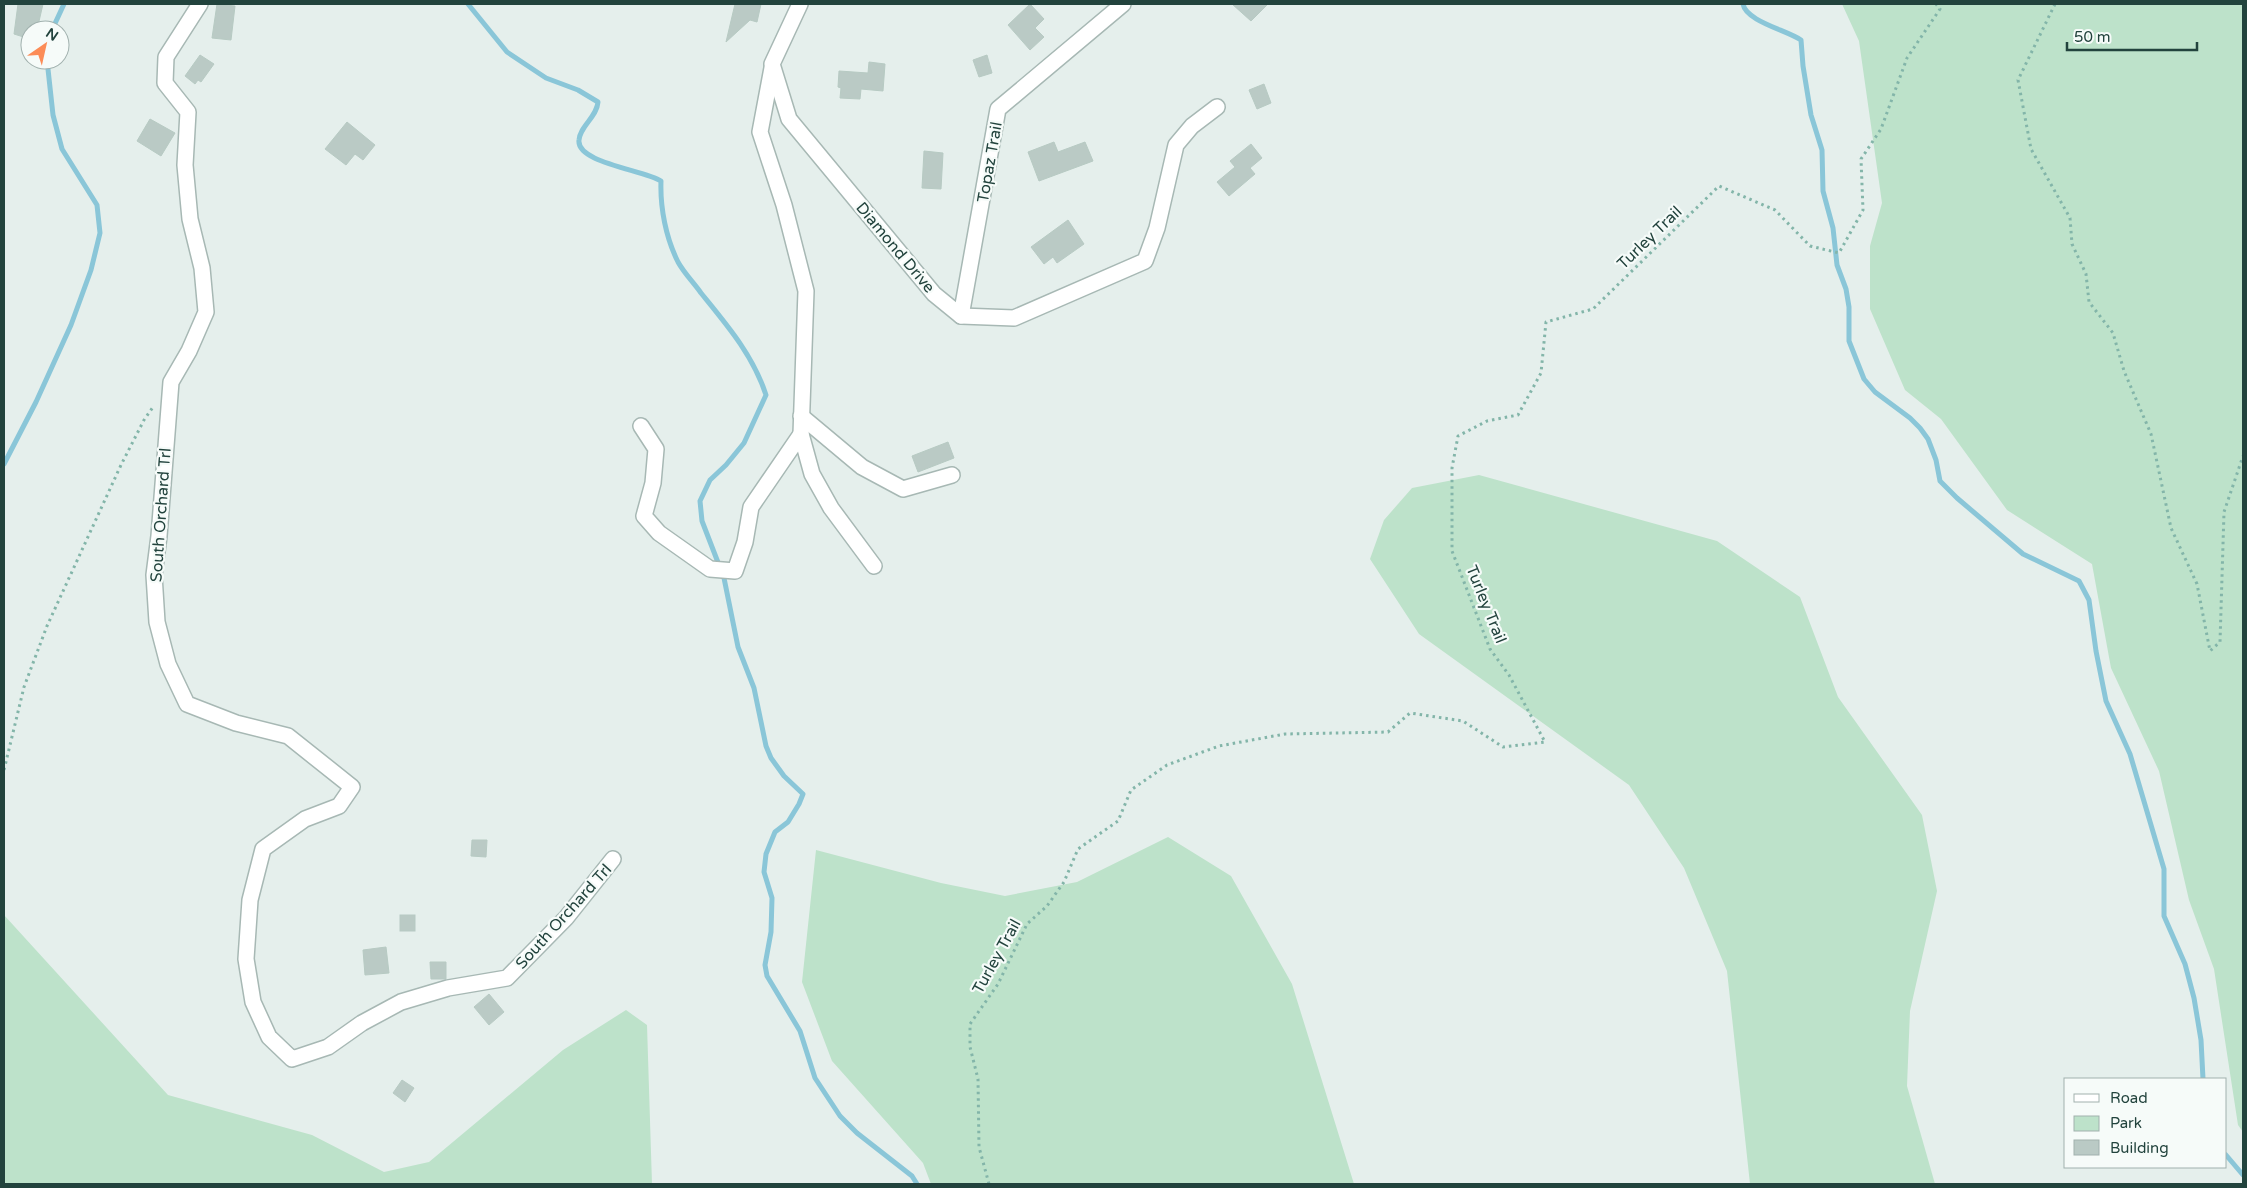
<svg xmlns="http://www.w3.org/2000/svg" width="2247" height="1188" viewBox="0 0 2247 1188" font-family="'Varela Round',sans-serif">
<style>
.green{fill:#bde2ca}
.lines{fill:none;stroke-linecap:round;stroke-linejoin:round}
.stream{stroke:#8ac6d8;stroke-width:5}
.building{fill:#bacac5;stroke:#b7cac3}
.minor-casing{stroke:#a7b8b4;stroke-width:18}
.path{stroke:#83b5a9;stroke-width:3;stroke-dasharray:2.5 4;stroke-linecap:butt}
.minor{stroke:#fff;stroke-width:15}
.labels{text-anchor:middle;stroke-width:4.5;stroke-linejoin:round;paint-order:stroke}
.street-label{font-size:16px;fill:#22433d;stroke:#f6fbf9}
</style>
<rect width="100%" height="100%" fill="#e5efec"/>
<g class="green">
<polygon points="1842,4 2243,4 2243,1132 2238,1125 2214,969 2189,900 2159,771 2111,668 2092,564 2007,510 1941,419 1905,390 1870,309 1870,246 1882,203 1859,41"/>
<polygon points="1479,475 1717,541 1800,597 1838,697 1922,815 1937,891 1910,1011 1907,1086 1935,1184 1750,1184 1727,971 1684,868 1629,785 1419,634 1370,559 1384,520 1412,488"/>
<polygon points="1168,837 1231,876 1292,984 1354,1184 931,1184 923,1163 832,1061 802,982 816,850 941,883 1005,896 1077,882"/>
<polygon points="4,915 168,1095 312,1135 384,1172 429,1162 563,1050 626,1010 647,1025 652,1184 4,1184"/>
</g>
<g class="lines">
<g class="stream">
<path d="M468,4L507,52L546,78L578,90L598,102C597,117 580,126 579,140C576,163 645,170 661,181C660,208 666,238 678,262C684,273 694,283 701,293C727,325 753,355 766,395L744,443L726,465L710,480L700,501L702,521L724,578L738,647L754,688L766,746L771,758L784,776L803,794L799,804L788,822L775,832L766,854L764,872L772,898L771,932L765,965L767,976L800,1031L815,1078L840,1116L857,1133L912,1176L917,1184"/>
<path d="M1743,4C1746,21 1786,30 1801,40L1803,66L1811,115L1822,150L1823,191L1833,228L1837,265L1846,289L1849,307V341L1864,379L1875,392L1910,418L1920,428L1928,439L1936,460L1940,481L1957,498L2023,554L2079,581L2089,600L2096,651L2106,701L2130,754L2164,869V916L2185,964L2194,998L2201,1040L2203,1079"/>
<polyline points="52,30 64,4"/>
<polyline points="4,464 36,402 71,325 91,270 100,233 97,205 62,149 53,115 47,60"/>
<polyline points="2226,1155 2243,1175"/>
</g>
</g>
<g class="building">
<polygon points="18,4 43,4 37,30 30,30 30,39 14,34"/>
<polygon points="217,4 235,6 231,40 212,38"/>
<polygon points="735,4 761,4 757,22 750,20 726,42"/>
<polygon points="1030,4 1044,19 1035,28 1044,37 1030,50 1008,25"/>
<polygon points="1232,4 1268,4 1251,21"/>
<polygon points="200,55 214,64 201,82 198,80 195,84 185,76"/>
<polygon points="987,55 992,73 979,77 973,60"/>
<polygon points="869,62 885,64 883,91 861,89 860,99 840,98 841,88 838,87 839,71 868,73"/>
<polygon points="1264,84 1271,103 1257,109 1249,90"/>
<polygon points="150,119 175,133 161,156 137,141"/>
<polygon points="347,122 375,145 363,160 355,154 346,165 325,149"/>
<polygon points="1054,142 1058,152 1085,142 1093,161 1039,181 1028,152"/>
<polygon points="1251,144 1262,158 1250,168 1255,174 1229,196 1217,182 1235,167 1230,161"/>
<polygon points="924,151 943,153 941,189 922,188"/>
<polygon points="1068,220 1084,244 1057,263 1053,257 1044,264 1031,247"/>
<polygon points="948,442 954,458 918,472 912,456"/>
<polygon points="472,840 487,840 486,857 471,856"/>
<rect x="400" y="915" width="15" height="16"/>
<polygon points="386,947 389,973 365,975 363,950"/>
<polygon points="430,962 446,962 446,979 431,979"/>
<polygon points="489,994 504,1012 489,1025 474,1007"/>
<polygon points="402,1080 414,1088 405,1102 393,1093"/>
</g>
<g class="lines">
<g class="minor-casing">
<g id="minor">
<polyline points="200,4 166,57 165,83 188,112 185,165 190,219 202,268 206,312 189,351 171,382 159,536 154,575 157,622 168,664 187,704 236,723 288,736 352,787 339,806 305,819 263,849 250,900 246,959 253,1002 269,1037 292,1059 328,1047 362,1023 401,1002 448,988 507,978 566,918 613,859"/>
<polyline points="800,4 772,64 789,119 934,294 961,316 1014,318 1145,261 1157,228 1176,145 1192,126 1217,107"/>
<polyline points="772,68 760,132 784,205 806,291 801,434 812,474 831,508 874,566"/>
<polyline points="961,316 998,109 1123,4"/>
<polyline points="801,416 862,467 903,489 952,475"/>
<polyline points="641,426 656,449 653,483 644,516 659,533 710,569 735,571 745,542 751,507 801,434"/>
</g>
</g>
<g class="path">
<polyline points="2055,4 2018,80 2031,149 2070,218 2072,244 2086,274 2089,302 2113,333 2124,371 2151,434 2171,528 2197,584 2210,651 2220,642 2224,512 2243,456"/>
<polyline points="4,770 24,687 47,626 121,465 144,420 153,407"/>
<polyline points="989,1184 979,1147 978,1079 970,1047 970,1024 998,984 1027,924 1047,906 1064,882 1078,849 1118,821 1131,790 1167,765 1219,746 1285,734 1388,732 1410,713 1463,721 1503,747 1545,742 1509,675 1490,649 1452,551 1452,468 1458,436 1487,421 1518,415 1541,373 1546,322 1593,309 1719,186 1775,210 1810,246 1839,253 1863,210 1861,159 1881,129 1907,58 1940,9 1936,4"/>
</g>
<use href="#minor" class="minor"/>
</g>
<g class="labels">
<g class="street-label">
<text transform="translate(989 162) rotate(-80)" y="6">Topaz Trail</text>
<text transform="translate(1649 237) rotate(-44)" y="6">Turley Trail</text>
<text transform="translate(896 247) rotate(50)" y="6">Diamond Drive</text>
<text transform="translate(160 515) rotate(-86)" y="6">South Orchard Trl</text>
<text transform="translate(1487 604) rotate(68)" y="6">Turley Trail</text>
<text transform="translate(563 916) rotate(-48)" y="6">South Orchard Trl</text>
<text transform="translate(996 956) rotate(-61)" y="6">Turley Trail</text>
</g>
</g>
<rect width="2247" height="1188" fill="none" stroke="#22433d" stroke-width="10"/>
<rect x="2064" y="1078" width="162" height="90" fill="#f6fbf9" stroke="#a1b1ae"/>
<rect x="2074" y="1094" width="25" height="8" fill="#ffffff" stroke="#a1b1ae"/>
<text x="2110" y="1103" font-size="15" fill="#22433d">Road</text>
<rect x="2074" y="1116" width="25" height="15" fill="#bde2ca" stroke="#a1b1ae"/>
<text x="2110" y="1128" font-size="15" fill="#22433d">Park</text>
<rect x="2074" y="1140" width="25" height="15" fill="#bacac5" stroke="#a1b1ae"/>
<text x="2110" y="1153" font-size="15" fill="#22433d">Building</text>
<g transform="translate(45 45) rotate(34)"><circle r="24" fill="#f6fbf9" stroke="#a1b1ae"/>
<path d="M0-4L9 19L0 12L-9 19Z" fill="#fc8c57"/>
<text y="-8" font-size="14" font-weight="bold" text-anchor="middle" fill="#22433d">N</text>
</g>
<path d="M2067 42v8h130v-8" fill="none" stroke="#22433d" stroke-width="2.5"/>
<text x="2074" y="42" font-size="15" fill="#22433d" stroke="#f6fbf9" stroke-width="4" paint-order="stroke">50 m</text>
</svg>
